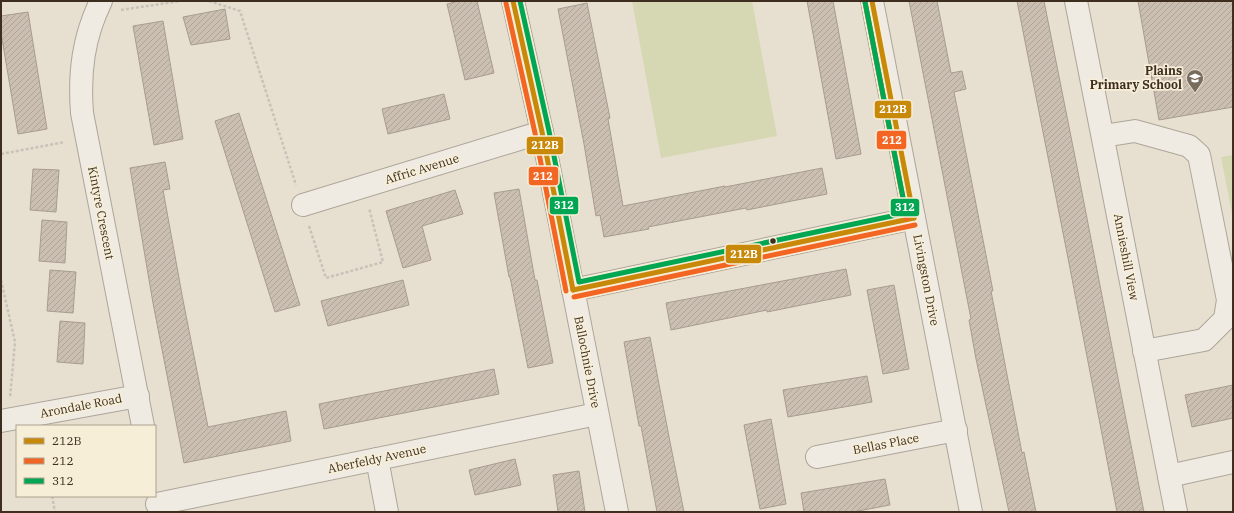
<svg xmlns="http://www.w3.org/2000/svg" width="1234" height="513" viewBox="0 0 1234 513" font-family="'IBM Plex Serif',serif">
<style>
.garden{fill:#d6d7b3}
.building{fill:url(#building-hatch);stroke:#a89c90}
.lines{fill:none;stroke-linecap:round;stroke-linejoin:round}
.minor-casing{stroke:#ada599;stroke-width:24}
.path{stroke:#c8c2b9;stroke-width:2.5;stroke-dasharray:3 2;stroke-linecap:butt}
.minor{stroke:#efebe3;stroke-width:22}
.bus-1-casing{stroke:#f7eed8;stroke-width:8}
.bus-2-casing{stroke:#f7eed8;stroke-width:8}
.bus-3-casing{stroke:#f7eed8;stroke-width:8}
.bus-1{stroke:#c88808;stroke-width:5}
.bus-2{stroke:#f26522;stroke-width:5}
.bus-3{stroke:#00a651;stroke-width:5}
.bus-dot{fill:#3d2e20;stroke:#f7eed8;stroke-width:1.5}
.labels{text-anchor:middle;stroke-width:3.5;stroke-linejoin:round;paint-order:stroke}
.poi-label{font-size:12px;font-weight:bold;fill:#3d2e20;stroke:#f7eed8;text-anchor:end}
.street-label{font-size:12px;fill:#3d2e20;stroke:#f7eed8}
.line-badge{stroke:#f7eed8;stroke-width:1.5}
.badge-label{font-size:11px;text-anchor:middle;font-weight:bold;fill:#fff}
</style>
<defs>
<pattern id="building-hatch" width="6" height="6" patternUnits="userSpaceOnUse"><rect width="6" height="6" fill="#cbbfb2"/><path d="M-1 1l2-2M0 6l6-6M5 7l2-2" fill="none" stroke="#afa499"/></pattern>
</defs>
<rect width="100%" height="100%" fill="#e7e0d1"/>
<g class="garden">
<polygon points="632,1 752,1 777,136 661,158"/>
<polygon points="1233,155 1233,219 1221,157"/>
</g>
<g class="building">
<polygon points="459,1 477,1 494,73 465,80 447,4"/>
<polygon points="807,1 833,1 861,154 836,159"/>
<polygon points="909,1 937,1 951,73 962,71 966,89 954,92 958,112 993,291 991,291 1022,453 1024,452 1036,512 1009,512 976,359 969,320 971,319"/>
<polygon points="1017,1 1044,1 1078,172 1144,512 1117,512 1068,258"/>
<polygon points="1138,1 1233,1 1233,107 1159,120"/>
<polygon points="587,3 610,118 608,119 623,206 725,186 725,187 822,168 827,194 747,210 746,208 648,227 649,229 604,237 600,215 596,216 584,144 558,9"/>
<polygon points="225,9 230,39 191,45 183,17"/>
<polygon points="28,12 47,129 18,134 1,33 1,16"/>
<polygon points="163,21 183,139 154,145 133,26"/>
<polygon points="444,94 450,119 388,134 382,109"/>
<polygon points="239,113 300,305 275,312 215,121"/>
<polygon points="165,162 170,189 163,190 183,300 208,427 286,411 291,441 184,463 153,303 130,168"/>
<polygon points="33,169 59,170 56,212 30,210"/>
<polygon points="519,189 535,280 537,280 553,363 528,368 510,277 509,277 494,193"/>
<polygon points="455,190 463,214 422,226 431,260 403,268 386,211"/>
<polygon points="42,220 67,222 65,263 39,261"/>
<polygon points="846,269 851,295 767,312 767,310 671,330 666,303"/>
<polygon points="50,270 76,272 73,313 47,311"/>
<polygon points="403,280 409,305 328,326 321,301"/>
<polygon points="894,285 909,369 883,374 867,290"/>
<polygon points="60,321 85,323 83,364 57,362"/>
<polygon points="650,337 670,442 684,512 657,512 641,426 639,426 624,342"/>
<polygon points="494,369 499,394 324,429 319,404"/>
<polygon points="867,376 872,402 788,417 783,390"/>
<polygon points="1233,385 1233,418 1192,427 1185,395"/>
<polygon points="771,419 786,504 760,509 744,425"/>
<polygon points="515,459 521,485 475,495 469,470"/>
<polygon points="579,471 585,512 558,512 553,475"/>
<polygon points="885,479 890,505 853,512 804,512 801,493"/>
</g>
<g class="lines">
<g class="minor-casing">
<g id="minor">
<path d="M101,1C83,38 79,73 82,113L143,426"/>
<polyline points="513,1 542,132 617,512"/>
<polyline points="872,1 971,512"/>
<polyline points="1076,1 1176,512"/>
<polyline points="1103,136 1135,131 1189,146 1199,155 1228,300 1225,319 1204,340 1144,351"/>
<polyline points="303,205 542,132"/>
<polyline points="573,290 914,218"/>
<polyline points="1,421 138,396"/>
<polyline points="817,457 956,430"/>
<polyline points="377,459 387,512"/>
<polyline points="1169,476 1233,462"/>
<polyline points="157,504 597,414"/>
</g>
</g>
<g class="path">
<polyline points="209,1 240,11 296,185"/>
<polyline points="121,10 180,1"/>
<polyline points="1,154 65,142"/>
<polyline points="309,226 326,278 383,262 369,208"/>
<polyline points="1,280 15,342 10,398"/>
<polyline points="52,496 55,512"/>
</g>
<use href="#minor" class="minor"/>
<g class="bus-1-casing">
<g id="bus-1">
<polyline points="513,1 542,132 573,290"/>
<polyline points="872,1 914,218"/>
<polyline points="573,290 914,218"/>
</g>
</g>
<g class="bus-2-casing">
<g id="bus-2">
<polyline points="865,2 907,219"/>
<polyline points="506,3 535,133 566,291"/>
<polyline points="574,297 915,225"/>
</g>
</g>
<g class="bus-3-casing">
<polyline id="bus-3" points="520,1 549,131 579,282 906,213 865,2"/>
</g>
<use href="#bus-1" class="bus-1"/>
<use href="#bus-2" class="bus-2"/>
<use href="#bus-3" class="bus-3"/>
</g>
<defs>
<g id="school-pin" transform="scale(0.9)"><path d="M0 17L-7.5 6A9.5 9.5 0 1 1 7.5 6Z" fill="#786c5e" stroke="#f7eed8"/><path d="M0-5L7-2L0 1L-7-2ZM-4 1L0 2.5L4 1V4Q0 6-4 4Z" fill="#fff"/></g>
</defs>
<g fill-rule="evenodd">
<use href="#school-pin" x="1195" y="78"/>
</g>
<circle class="bus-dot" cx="773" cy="241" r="3.5"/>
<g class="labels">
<g class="poi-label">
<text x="1182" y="75">Plains<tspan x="1182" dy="14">Primary School</tspan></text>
</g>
<g class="street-label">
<text transform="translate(422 169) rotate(-17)" y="4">Affric Avenue</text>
<text transform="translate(101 213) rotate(79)" y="4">Kintyre Crescent</text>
<text transform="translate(1126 257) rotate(79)" y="4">Annieshill View</text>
<text transform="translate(926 280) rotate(79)" y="4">Livingston Drive</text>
<text transform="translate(587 362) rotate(79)" y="4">Ballochnie Drive</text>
<text transform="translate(81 406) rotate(-11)" y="4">Arondale Road</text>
<text transform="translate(886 444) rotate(-11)" y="4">Bellas Place</text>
<text transform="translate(377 459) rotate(-12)" y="4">Aberfeldy Avenue</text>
</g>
</g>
<g class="line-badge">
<rect x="874" y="100" width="38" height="19" rx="4" fill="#c88808"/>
<rect x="876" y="130" width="31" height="20" rx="4" fill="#f26522"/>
<rect x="526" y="136" width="38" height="19" rx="4" fill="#c88808"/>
<rect x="528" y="166" width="31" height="20" rx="4" fill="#f26522"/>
<rect x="549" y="196" width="30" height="19" rx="4" fill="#00a651"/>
<rect x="890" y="198" width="30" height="19" rx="4" fill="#00a651"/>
<rect x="725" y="244" width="37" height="20" rx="4" fill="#c88808"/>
</g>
<g class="badge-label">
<text x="893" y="113">212B</text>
<text x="892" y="144">212</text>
<text x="545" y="149">212B</text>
<text x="543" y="180">212</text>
<text x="564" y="209">312</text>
<text x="905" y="211">312</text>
<text x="744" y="258">212B</text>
</g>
<rect width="1234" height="513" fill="none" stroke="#3d2e20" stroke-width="4"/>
<rect x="16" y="425" width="140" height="72" fill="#f7eed8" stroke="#ada18e"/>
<rect x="24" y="438" width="20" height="6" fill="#c88808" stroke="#ada18e"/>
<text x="52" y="445" font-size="12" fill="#3d2e20">212B</text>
<rect x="24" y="458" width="20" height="6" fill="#f26522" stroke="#ada18e"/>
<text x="52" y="465" font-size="12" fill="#3d2e20">212</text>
<rect x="24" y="478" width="20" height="6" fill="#00a651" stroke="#ada18e"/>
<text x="52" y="485" font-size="12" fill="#3d2e20">312</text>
</svg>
